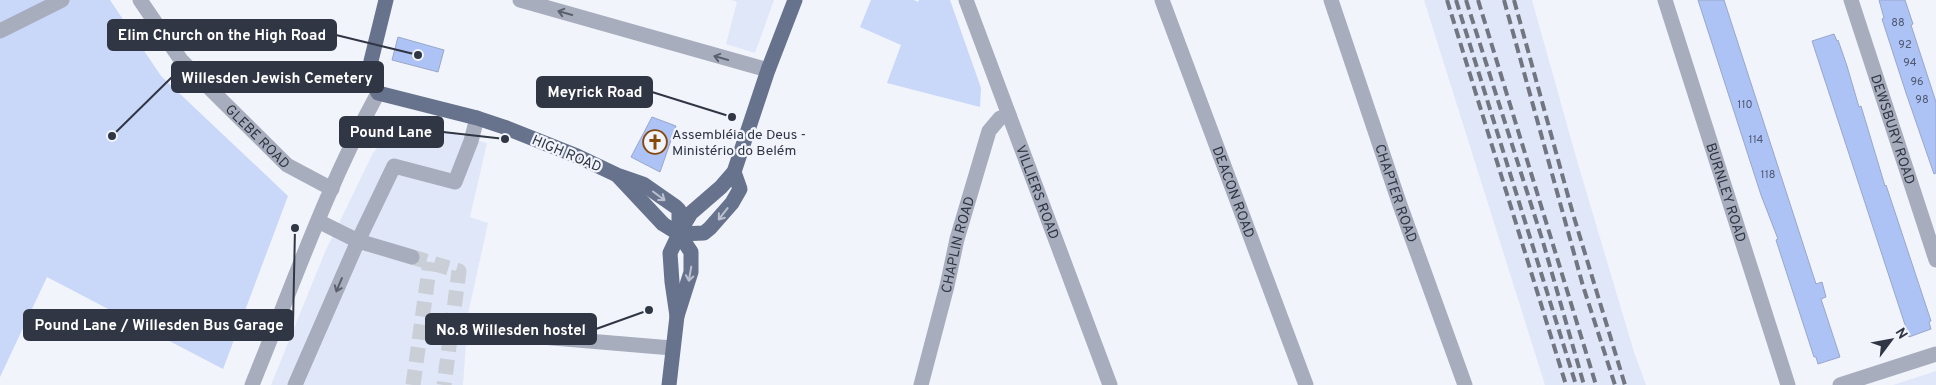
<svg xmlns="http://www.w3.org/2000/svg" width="1936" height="385" viewBox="0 0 1936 385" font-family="Overpass,sans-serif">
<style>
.built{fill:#e0e7f8}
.green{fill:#c9d7f8}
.building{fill:#adc2f5;stroke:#99a7c8}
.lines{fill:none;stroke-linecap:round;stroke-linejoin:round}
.minor-tunnel{stroke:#caced6;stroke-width:15;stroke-dasharray:15 8;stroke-linecap:butt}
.minor{stroke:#a7adbc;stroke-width:15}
.major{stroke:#67728c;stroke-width:15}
.rail{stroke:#717681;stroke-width:4;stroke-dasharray:10 5;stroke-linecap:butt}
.oneway{stroke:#5a606d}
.oneway2{stroke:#bac0cf}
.labels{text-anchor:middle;stroke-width:4.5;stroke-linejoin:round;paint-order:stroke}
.number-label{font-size:11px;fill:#4f5970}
.street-label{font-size:14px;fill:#303643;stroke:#f1f4fb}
.poi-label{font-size:14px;fill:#303643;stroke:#f1f4fb;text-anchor:start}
.leader{fill:none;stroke:#303643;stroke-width:2}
.callout-dot{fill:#303643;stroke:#f1f4fb;stroke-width:2}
.callout{fill:#303643;stroke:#303643;stroke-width:2}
.callout-label{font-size:15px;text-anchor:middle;font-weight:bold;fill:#fff}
</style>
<rect width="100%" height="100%" fill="#f1f4fb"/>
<g class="built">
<polygon points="732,0 774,0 755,53 726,44 737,2"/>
<polygon points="1424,0 1532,0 1576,157 1634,352 1646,385 1545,385"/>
<polygon points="405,120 487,143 470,217 488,223 468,314 463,385 271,385 325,252 373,153 389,134"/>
<polygon points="1936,371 1936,385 1893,385"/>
</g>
<g class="green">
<polygon points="0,0 110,0 161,76 288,196 223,369 47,277 0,377"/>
<polygon points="871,0 914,0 918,2 919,0 950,0 981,88 980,107 887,83 901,45 860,27"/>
</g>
<g class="building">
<polygon points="1698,0 1724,0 1816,284 1822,282 1826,297 1821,299 1840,357 1818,364 1816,357 1814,357 1776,240 1778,239 1761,195"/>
<polygon points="1879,0 1905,0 1913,24 1911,25 1936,102 1936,173 1934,174 1906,93 1882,19 1884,18"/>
<polygon points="1834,34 1837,41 1838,40 1847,66 1859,107 1861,106 1885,186 1886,185 1931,321 1929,322 1931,329 1909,337 1812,41"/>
<polygon points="398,37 444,50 438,72 392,60"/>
<polygon points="652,117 676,126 660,172 631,157"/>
</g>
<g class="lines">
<g class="minor-tunnel">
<polyline points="412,257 459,271 444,385"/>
<polyline points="413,385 430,262"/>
</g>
<g class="minor">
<path id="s1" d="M140,0L181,60L287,165L332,189"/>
<polyline points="520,0 768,70"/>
<path id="s2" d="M966,0L1110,385"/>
<path id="s3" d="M1162,0L1306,385"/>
<path id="s4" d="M1331,0L1400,205L1465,385"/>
<path id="s5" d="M1665,0L1788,385"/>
<path id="s6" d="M1851,0L1936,260"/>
<polyline points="0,31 62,0"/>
<polyline points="318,221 358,241 394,166 455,182 471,141 477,118"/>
<polyline points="480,332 672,348"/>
<path d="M252,385C292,287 327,186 378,93"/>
<polyline points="295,385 358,241 412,257"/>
<path id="s7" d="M921,385L947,286L957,239L989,131L1000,118L1009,115"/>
<polyline points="1840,385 1936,354"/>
</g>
<g class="major">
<polyline points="386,0 371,61 371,77 378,93 477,118 504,127 577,156 617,175 643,184 676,207 679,210 679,234 670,253 672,282 677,316"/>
<polyline points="618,176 663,224 679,234 691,252 691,272 677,316 669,385"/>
<polyline points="679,233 691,213 721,187 734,172 768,70 795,0"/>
<polyline points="679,234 704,233 710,228 732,203 740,189 734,172"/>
</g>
<g class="rail">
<polyline points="1447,0 1566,385"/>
<polyline points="1456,0 1576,385"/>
<polyline points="1466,0 1543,242 1584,385"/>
<polyline points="1478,0 1596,385"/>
<polyline points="1504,0 1583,286 1615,385"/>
<polyline points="1514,0 1573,214 1625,385"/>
</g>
</g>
<defs><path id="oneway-shaft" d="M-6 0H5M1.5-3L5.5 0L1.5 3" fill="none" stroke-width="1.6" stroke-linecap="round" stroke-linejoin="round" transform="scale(1.25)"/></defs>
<g class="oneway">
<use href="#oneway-shaft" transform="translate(565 13) rotate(-164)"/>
<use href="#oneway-shaft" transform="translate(721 58) rotate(-164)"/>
<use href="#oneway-shaft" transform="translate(339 285) rotate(113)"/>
</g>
<g class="oneway2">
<use href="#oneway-shaft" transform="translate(659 196) rotate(37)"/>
<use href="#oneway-shaft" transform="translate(723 214) rotate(128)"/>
<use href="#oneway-shaft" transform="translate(690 274) rotate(100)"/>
</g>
<defs>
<g id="church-ring" transform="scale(1.25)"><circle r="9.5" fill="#f1f4fb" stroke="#86480b" stroke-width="1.5"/><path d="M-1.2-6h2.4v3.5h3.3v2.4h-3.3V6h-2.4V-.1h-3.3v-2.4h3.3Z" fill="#86480b"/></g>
</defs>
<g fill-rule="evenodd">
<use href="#church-ring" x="655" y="142"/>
</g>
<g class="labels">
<g class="number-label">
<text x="1898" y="26">88</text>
<text x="1905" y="48">92</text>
<text x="1910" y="66">94</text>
<text x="1917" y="85">96</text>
<text x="1922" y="103">98</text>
<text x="1745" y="108">110</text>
<text x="1756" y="143">114</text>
<text x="1768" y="178">118</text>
</g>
<g class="street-label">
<text dy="5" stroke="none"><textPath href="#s6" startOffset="136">DEWSBURY ROAD</textPath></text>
<text dy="5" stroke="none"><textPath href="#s1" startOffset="181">GLEBE ROAD</textPath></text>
<text transform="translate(567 153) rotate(23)" y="5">HIGH ROAD</text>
<text dy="5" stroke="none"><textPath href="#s2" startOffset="205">VILLIERS ROAD</textPath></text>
<text dy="5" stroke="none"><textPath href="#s5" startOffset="202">BURNLEY ROAD</textPath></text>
<text dy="5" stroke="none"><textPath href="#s3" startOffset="205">DEACON ROAD</textPath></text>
<text dy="5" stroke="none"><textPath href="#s4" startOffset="204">CHAPTER ROAD</textPath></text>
<text dy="5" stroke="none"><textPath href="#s7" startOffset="145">CHAPLIN ROAD</textPath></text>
</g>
<g class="poi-label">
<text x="672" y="139">Assembléia de Deus -<tspan x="672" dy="16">Ministério do Belém</tspan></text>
</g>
</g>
<path class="leader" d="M418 55L336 35M112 136L172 77M732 117L652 92M505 139L443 132M295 228L293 325M649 310L596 329"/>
<g class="callout-dot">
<circle cx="418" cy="55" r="5"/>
<circle cx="112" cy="136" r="5"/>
<circle cx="732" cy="117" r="5"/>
<circle cx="505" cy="139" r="5"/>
<circle cx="295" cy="228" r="5"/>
<circle cx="649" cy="310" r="5"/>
</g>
<g class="callout">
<rect x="108" y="20" width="228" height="30" rx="5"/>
<rect x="172" y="62" width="211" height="30" rx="5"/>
<rect x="537" y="77" width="115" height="30" rx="5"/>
<rect x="340" y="117" width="103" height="30" rx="5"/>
<rect x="24" y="310" width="269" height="30" rx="5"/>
<rect x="426" y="314" width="170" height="30" rx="5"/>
</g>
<g class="callout-label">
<text x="222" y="40">Elim Church on the High Road</text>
<text x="277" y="83">Willesden Jewish Cemetery</text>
<text x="595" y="97">Meyrick Road</text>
<text x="391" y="137">Pound Lane</text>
<text x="159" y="330">Pound Lane / Willesden Bus Garage</text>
<text x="511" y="335">No.8 Willesden hostel</text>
</g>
<g transform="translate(1891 340) rotate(58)" stroke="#f1f4fb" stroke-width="4" paint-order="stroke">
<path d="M0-4L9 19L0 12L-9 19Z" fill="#303643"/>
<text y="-8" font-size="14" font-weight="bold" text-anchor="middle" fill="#303643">N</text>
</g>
</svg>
